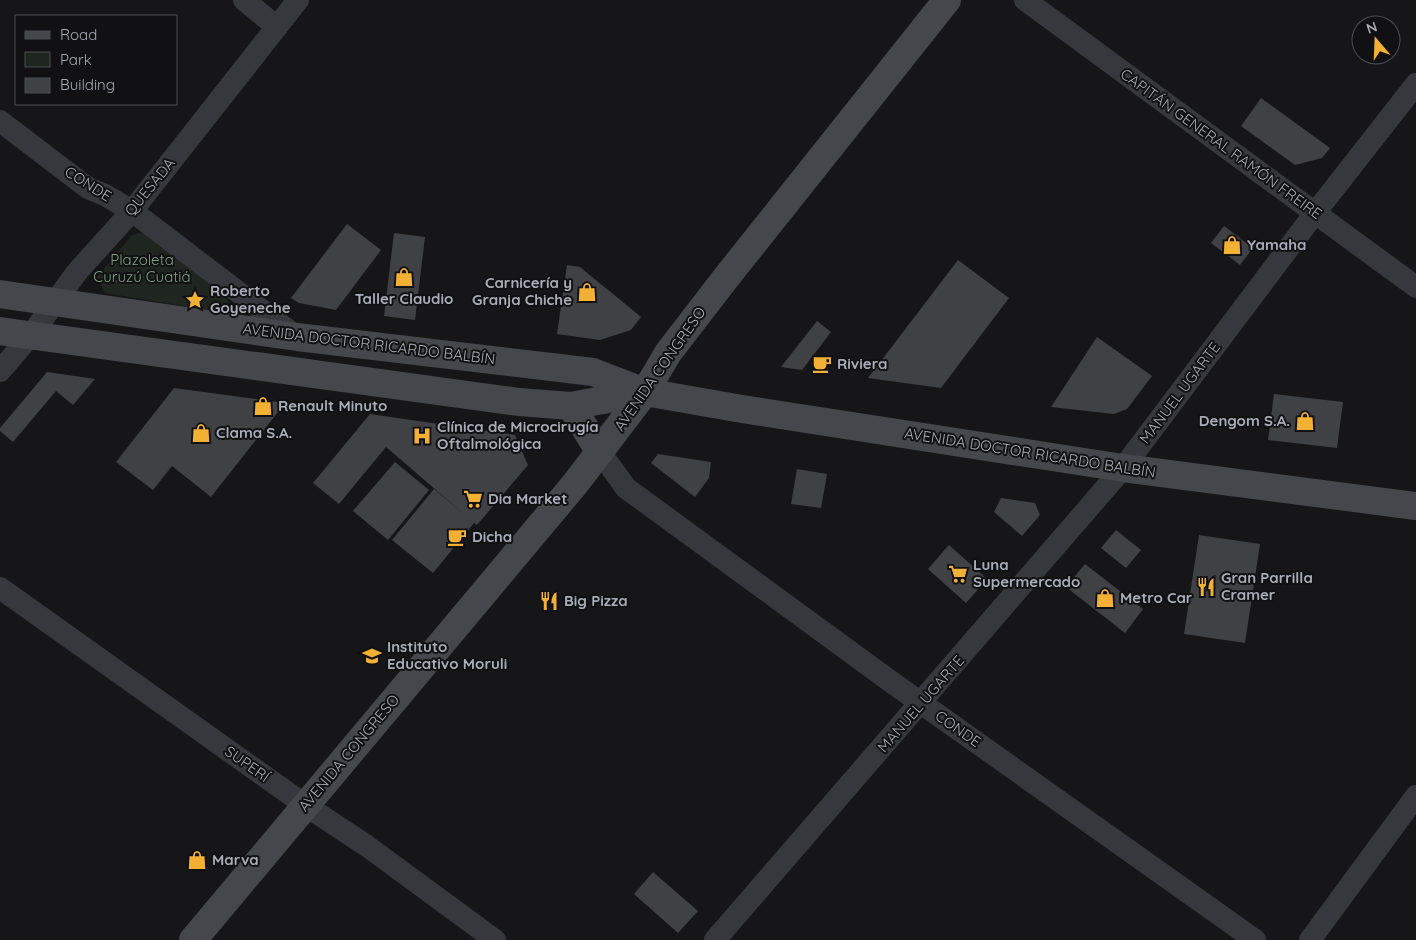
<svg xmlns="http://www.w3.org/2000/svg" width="1416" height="940" viewBox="0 0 1416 940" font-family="Quicksand,sans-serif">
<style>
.green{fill:#1e261f}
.building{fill:#404145}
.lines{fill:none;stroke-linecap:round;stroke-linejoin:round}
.path{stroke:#3d3f44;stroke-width:3;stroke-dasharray:2.5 4;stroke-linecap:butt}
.street{stroke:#37383d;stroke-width:22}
.secondary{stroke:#45474d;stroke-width:28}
.labels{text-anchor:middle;stroke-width:4;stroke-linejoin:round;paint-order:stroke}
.street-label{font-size:15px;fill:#a8adb8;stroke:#111113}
.poi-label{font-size:15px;font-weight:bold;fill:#a8adb8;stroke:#111113;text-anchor:start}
.park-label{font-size:15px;fill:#7fa381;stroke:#111113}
</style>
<rect width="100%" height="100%" fill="#161618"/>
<polygon class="green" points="142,232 226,295 232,314 105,293 97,277 132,235"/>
<g class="building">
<polygon points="1261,98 1330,148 1322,158 1295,165 1241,126"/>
<polygon points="347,224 381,250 336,310 299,303 291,298"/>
<polygon points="1224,226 1253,248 1240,265 1211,243"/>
<polygon points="394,233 425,237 415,320 384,316"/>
<polygon points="958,260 1009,298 941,388 868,378"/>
<polygon points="567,265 580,267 641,317 631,330 600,340 557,334"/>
<polygon points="817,321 831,332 802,370 781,367"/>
<polygon points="1097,337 1152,376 1127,409 1114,414 1051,407"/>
<polygon points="47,372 95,379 73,405 56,391 13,442 0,431 0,428"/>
<polygon points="174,388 285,403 211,497 172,466 153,490 116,462"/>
<polygon points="1274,394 1343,402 1337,448 1268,440"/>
<polygon points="370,414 515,435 528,465 477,525 474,523 433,573 392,540 434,489 464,514 386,447 339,504 313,483"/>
<polygon points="658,454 711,462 709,478 695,497 651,463"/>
<polygon points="395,462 429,490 388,540 353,511"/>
<polygon points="797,469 827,474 821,508 791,504"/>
<polygon points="1001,498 1035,503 1040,515 1022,536 994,512"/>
<polygon points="1116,530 1141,550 1126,568 1101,548"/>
<polygon points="1199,535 1260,544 1245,643 1184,634"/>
<polygon points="949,545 987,579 966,603 928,569"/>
<polygon points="1085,564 1143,609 1125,633 1066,587"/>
<polygon points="653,872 698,911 678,933 634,894"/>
</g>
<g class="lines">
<polyline class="path" points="102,278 123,283"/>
<g class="street">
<polyline points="244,0 277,27"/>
<polyline points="1025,0 1416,287"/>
<polyline points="0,121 88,188 105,195 132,211 297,337"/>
<polyline points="0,371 31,335 77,272 132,211 298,0"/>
<polyline points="600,452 626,488 890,681 1255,940"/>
<polyline points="0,588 305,805 367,846 495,940"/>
<polyline points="715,940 1123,468 1315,213 1416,84"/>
<polyline points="1310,940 1416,796"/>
</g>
<g class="secondary">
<polyline points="0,294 297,337 593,372 645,392 742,409 1123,468 1416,506"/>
<polyline points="0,331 519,402 571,406 645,392"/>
<polyline points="571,406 600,452"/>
<polyline points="193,940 575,484 645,392 668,353 725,279 947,0"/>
</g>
</g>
<defs>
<g id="shop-bare" transform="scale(1.5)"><path d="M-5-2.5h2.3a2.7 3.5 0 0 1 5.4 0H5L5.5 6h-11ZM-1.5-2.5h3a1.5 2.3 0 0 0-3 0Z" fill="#f2b134" stroke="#111113" stroke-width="2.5" paint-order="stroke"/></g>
<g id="sight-bare" transform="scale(1.5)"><path d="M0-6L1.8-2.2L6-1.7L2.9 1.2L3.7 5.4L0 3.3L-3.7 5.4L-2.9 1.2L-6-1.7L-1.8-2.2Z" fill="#f2b134" stroke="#111113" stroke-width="2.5" paint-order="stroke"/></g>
<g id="cafe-bare" transform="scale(1.5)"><path d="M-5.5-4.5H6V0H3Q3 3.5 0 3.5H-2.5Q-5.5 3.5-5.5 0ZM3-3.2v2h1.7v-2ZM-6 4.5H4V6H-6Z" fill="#f2b134" stroke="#111113" stroke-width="2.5" paint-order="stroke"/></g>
<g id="hospital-bare" transform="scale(1.5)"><path d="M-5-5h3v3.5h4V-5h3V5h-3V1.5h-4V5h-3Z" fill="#f2b134" stroke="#111113" stroke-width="2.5" paint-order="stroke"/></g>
<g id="supermarket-bare" transform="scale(1.5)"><path d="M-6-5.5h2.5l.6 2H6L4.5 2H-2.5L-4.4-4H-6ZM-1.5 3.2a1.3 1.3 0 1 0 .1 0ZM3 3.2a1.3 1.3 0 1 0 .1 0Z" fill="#f2b134" stroke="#111113" stroke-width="2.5" paint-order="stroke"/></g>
<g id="restaurant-bare" transform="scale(1.5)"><path d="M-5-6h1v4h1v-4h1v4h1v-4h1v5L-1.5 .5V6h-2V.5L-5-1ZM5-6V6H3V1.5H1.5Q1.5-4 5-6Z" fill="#f2b134" stroke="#111113" stroke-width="2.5" paint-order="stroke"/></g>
<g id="school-bare" transform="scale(1.5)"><path d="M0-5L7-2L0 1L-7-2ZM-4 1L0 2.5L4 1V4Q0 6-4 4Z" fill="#f2b134" stroke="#111113" stroke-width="2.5" paint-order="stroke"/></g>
</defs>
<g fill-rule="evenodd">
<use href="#shop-bare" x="1232" y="245"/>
<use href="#shop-bare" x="404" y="277"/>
<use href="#shop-bare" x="587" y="292"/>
<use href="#sight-bare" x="195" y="300"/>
<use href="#cafe-bare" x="822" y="364"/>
<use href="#shop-bare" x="263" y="406"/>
<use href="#shop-bare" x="1305" y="421"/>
<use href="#shop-bare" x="201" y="433"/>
<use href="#hospital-bare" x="422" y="436"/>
<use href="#supermarket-bare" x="473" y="499"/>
<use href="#cafe-bare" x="457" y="537"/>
<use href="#supermarket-bare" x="958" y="574"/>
<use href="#restaurant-bare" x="1206" y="587"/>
<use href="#shop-bare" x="1105" y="598"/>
<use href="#restaurant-bare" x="549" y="601"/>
<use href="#school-bare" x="372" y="656"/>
<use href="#shop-bare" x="197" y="860"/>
</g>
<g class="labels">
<g class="street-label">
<text transform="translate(1221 144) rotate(36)" y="5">CAPITÁN GENERAL RAMÓN FREIRE</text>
<text transform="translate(88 184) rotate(32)" y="5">CONDE</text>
<text transform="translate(150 187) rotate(-51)" y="5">QUESADA</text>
<text transform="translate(369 344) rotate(7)" y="5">AVENIDA DOCTOR RICARDO BALBÍN</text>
<text transform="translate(660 369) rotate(-55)" y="5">AVENIDA CONGRESO</text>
<text transform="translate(1180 393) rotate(-53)" y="5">MANUEL UGARTE</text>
<text transform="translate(1030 453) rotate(9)" y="5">AVENIDA DOCTOR RICARDO BALBÍN</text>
<text transform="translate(921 704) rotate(-49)" y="5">MANUEL UGARTE</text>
<text transform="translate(958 729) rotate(35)" y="5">CONDE</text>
<text transform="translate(349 753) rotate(-50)" y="5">AVENIDA CONGRESO</text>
<text transform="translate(247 764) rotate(35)" y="5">SUPERÍ</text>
</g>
<g class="poi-label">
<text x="1247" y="250">Yamaha</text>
<text x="572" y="288" text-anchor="end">Carnicería y<tspan x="572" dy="17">Granja Chiche</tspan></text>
<text x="210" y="296">Roberto<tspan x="210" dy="17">Goyeneche</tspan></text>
<text x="404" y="304" text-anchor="middle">Taller Claudio</text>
<text x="837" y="369">Riviera</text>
<text x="278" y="411">Renault Minuto</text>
<text x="1290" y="426" text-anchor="end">Dengom S.A.</text>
<text x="437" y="432">Clínica de Microcirugía<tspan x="437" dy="17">Oftalmológica</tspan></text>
<text x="216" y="438">Clama S.A.</text>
<text x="488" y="504">Dia Market</text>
<text x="472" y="542">Dicha</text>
<text x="973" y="570">Luna<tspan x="973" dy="17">Supermercado</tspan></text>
<text x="1221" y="583">Gran Parrilla<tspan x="1221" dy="17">Cramer</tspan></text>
<text x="1120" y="603">Metro Car</text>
<text x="564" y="606">Big Pizza</text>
<text x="387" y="652">Instituto<tspan x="387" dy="17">Educativo Moruli</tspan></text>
<text x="212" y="865">Marva</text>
</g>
<g class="park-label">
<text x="142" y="265">Plazoleta<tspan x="142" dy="17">Curuzú Cuatiá</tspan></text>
</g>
</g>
<rect x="15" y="15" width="162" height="90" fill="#111113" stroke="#4d4f55"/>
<rect x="25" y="31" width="25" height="8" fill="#45474d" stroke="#4d4f55"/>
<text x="60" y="40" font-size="15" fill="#a8adb8">Road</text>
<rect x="25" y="52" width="25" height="15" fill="#1e261f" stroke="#4d4f55"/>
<text x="60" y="65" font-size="15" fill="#a8adb8">Park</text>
<rect x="25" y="78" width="25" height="15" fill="#404145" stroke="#4d4f55"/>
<text x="60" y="90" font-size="15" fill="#a8adb8">Building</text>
<g transform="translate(1376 40) rotate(341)"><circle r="24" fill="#111113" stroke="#4d4f55"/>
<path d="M0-4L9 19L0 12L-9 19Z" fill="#f2b134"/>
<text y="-8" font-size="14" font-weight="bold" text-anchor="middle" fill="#a8adb8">N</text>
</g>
</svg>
